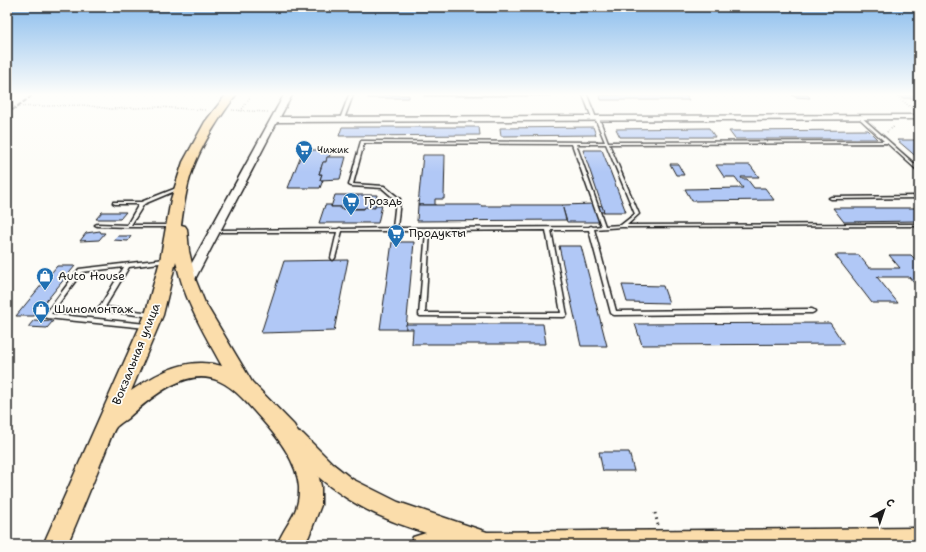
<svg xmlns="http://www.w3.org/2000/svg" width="926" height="552" viewBox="0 0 926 552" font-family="'Shantell Sans',sans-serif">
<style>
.building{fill:#b1c8f6;stroke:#1c1c1c}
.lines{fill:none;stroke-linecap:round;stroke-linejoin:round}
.service-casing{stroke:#1c1c1c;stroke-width:3}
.tertiary-casing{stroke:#1c1c1c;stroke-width:3}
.primary-casing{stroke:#1c1c1c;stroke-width:3}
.trunk-casing{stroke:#1c1c1c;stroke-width:3}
.path-far1{stroke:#1c1c1c;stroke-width:1.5;stroke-dasharray:0.5 2;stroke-linecap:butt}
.path{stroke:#1c1c1c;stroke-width:3;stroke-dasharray:1.5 4;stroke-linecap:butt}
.service{fill:#fdfcf7;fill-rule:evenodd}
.tertiary{fill:#fdfcf7;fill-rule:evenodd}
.primary{fill:#fbddab;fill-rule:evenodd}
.trunk{fill:#fbddab;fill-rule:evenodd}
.rail{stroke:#1c1c1c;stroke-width:2;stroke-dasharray:4.5 2;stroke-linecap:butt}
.labels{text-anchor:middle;stroke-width:3.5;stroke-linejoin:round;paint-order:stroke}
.far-poi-label{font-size:10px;fill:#1c1c1c;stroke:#fdfcf7;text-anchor:start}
.poi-label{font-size:12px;fill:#1c1c1c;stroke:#fdfcf7;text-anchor:start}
.street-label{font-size:12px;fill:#1c1c1c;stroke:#fdfcf7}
</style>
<rect width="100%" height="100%" fill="#fdfcf7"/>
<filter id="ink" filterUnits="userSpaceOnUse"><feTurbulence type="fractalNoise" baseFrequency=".025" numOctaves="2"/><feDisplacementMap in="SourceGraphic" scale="8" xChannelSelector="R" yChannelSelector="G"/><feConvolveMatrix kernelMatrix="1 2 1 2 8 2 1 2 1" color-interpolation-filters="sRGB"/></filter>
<g filter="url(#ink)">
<g class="building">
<polygon points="369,95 409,95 409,98 368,98"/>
<rect x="424" y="95" width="126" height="1"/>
<polygon points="600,95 685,95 689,100 601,100"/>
<polygon points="792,95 808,95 810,98 795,97"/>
<polygon points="898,95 919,95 919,98 902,98"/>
<polygon points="342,127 479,127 480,135 339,136"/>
<polygon points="593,127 596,135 501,136 500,128"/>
<polygon points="709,128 715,137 620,137 616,129"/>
<polygon points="868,130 877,139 735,139 729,131"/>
<polygon points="897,140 914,140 919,144 919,159"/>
<polygon points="303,150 332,150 329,157 327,157 326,162 323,162 319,174 322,174 320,180 323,180 320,188 288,188"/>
<polygon points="583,150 602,150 626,212 604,212"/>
<polygon points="423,155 445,155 444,199 435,199 435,205 418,205"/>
<polygon points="327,157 346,157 340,179 320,180 322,174 319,174 323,162 326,162"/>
<polygon points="670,164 678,164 684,175 676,175"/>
<polygon points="716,165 750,165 759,177 741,177 742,179 747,179 754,188 765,188 774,200 692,201 685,189 743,188 735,177 724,177"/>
<polygon points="335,195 377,195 375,208 340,209 341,207 331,207"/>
<polygon points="593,204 602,206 604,212 596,212 599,222 567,222 562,205"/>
<polygon points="325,205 331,205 331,207 341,207 340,209 364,209 365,207 375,208 375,205 382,205 378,223 319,223"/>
<polygon points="418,205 481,205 481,206 502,206 502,205 562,205 566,220 417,221"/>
<polygon points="833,208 919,208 919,221 844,222"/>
<polygon points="102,212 126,212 120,219 96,219"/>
<polygon points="100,231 101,233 105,233 99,240 80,241 86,233"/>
<polygon points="117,236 131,236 128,241 113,240"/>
<polygon points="392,242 414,242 406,329 380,329"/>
<polygon points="559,246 581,246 607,346 581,346"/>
<polygon points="835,255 859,255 869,268 900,268 889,255 911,255 919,263 919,289 909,277 877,277 898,303 872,303"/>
<polygon points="348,260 334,331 261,333 284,261"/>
<polygon points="57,266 75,266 34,316 16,316"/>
<polygon points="622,285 663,286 669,303 627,302"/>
<polygon points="34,320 53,321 47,328 28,327"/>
<polygon points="830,323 844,344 642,345 635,324"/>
<polygon points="406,324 543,324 546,344 412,344 413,329 406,329"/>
<polygon points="599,452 629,452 634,471 603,471"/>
</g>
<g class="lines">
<g class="service-casing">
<g id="service">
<polygon points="349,95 353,95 344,119 341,120 340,119"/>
<path d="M583,95H587L596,118L597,117L599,118L608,142L884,141L859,118L858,117L860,116L919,168V171H918L887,143L609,144L639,214L627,225L919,224V226L622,227L594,229L616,311L812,309L814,310L815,311L814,312L812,313L614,315L612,314L611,313L589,230H551L567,315L566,316L564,317L420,316L419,315L426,231H342L335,258L333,260L331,258L337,232H215L213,231L215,230L338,229L340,228L342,229L393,228L396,200L382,188L351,186L349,185L361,141L605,142L595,118L594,119L592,118ZM364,143L572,144L601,226L593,227L591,226L589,227L397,228L400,200V199L384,186L353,184ZM576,144H606L635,214L621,225L605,226ZM546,230L561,313H425L430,231Z"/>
<polygon points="179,187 180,187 182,188 144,204 131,225 174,225 174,227 128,227 97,226 95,225 97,224 127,225 139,204 115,204 113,203 113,202 141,202"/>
<polygon points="919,196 919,198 831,199 829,198 831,197"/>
<polygon points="165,259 167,261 167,262 129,267 105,307 151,313 153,314 154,315 153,316 151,317 99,310 98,309 99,308 124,267 82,272 51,314 146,324 148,324 149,326 148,328 146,328 47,318 45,317 44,316 79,269"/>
</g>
</g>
<g class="tertiary-casing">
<polygon id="tertiary" points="284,95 292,95 280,117 919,115 919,119 277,122 194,281 192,284 188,285 184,284 182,281"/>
</g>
<g class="primary-casing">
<path id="primary" d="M296,432L303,434L333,464L352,479L398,502L487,532L919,528V545H410L413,537L426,533C378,518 340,500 305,464C298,457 290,450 286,441L289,434Z"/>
</g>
<g class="trunk-casing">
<path id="trunk" d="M226,95H236C221,116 206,137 196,161C187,181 184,204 181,225L185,226L187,229L189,251L196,281L205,303L252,382L294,425L316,466L321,486V505L309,536L304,545H277C286,522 300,515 299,487C297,462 279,439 263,421C250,407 237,389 219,381C187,366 150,398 128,418C124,421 119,424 116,427C112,432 107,448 104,455C92,485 80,515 67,545H43L145,315L160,261L171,199L183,162L205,122ZM176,261C184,300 203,331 222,366C188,356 159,372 131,391L163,315Z"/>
</g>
<g class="path-far1">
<polyline points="895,95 913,109"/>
<polyline points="7,107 84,105 111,109 159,107 206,110"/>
<polyline points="232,110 268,112"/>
<polyline points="241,111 251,95"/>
<polyline points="887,132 895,126"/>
</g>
<polyline class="path" points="655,513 658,525"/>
<use href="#service" class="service"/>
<use href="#tertiary" class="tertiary"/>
<use href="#primary" class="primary"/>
<use href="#trunk" class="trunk"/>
<g class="rail">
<polyline points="7,97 10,95"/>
<polyline points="7,114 33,95"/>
</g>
</g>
</g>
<linearGradient id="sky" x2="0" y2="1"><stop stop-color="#89bced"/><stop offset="0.55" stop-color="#fefefb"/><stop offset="1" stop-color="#fefefb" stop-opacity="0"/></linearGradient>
<rect width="926" height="172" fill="url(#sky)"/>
<defs>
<g id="supermarket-pin" transform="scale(0.9)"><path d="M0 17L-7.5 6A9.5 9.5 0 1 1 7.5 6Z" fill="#1f6fb2" stroke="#fdfcf7"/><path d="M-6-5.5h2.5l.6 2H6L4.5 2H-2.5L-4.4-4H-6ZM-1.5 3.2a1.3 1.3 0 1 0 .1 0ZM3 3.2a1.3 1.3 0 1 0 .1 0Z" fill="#fff"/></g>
<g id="shop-pin" transform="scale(0.9)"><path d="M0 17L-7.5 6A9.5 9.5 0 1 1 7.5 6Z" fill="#1f6fb2" stroke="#fdfcf7"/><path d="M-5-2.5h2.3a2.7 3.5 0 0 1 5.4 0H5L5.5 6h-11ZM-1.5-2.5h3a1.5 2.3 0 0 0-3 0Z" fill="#fff"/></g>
</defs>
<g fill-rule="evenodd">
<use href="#supermarket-pin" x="304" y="149"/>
<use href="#supermarket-pin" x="351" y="201"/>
<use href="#supermarket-pin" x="396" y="233"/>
<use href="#shop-pin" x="45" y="276"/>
<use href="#shop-pin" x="41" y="309"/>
</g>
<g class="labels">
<g class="far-poi-label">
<text x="317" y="153">Чижик</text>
</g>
<g class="poi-label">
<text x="364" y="205">Гроздь</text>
<text x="409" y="237">Продукты</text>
<text x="58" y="280">Auto House</text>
<text x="54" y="313">Шиномонтаж</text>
</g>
<g class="street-label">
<text transform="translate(136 354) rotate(-68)" y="4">Вокзальная улица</text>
</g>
</g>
<rect width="926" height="552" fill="none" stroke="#fdfcf7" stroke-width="24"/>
<rect x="12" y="12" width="902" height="528" fill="none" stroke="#1c1c1c" stroke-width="1.5" filter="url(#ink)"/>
<g transform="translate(884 510) rotate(40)" stroke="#fdfcf7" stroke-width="3" paint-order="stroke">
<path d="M0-3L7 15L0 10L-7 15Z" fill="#1c1c1c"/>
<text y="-6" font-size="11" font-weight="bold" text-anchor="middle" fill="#1c1c1c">С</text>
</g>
</svg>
